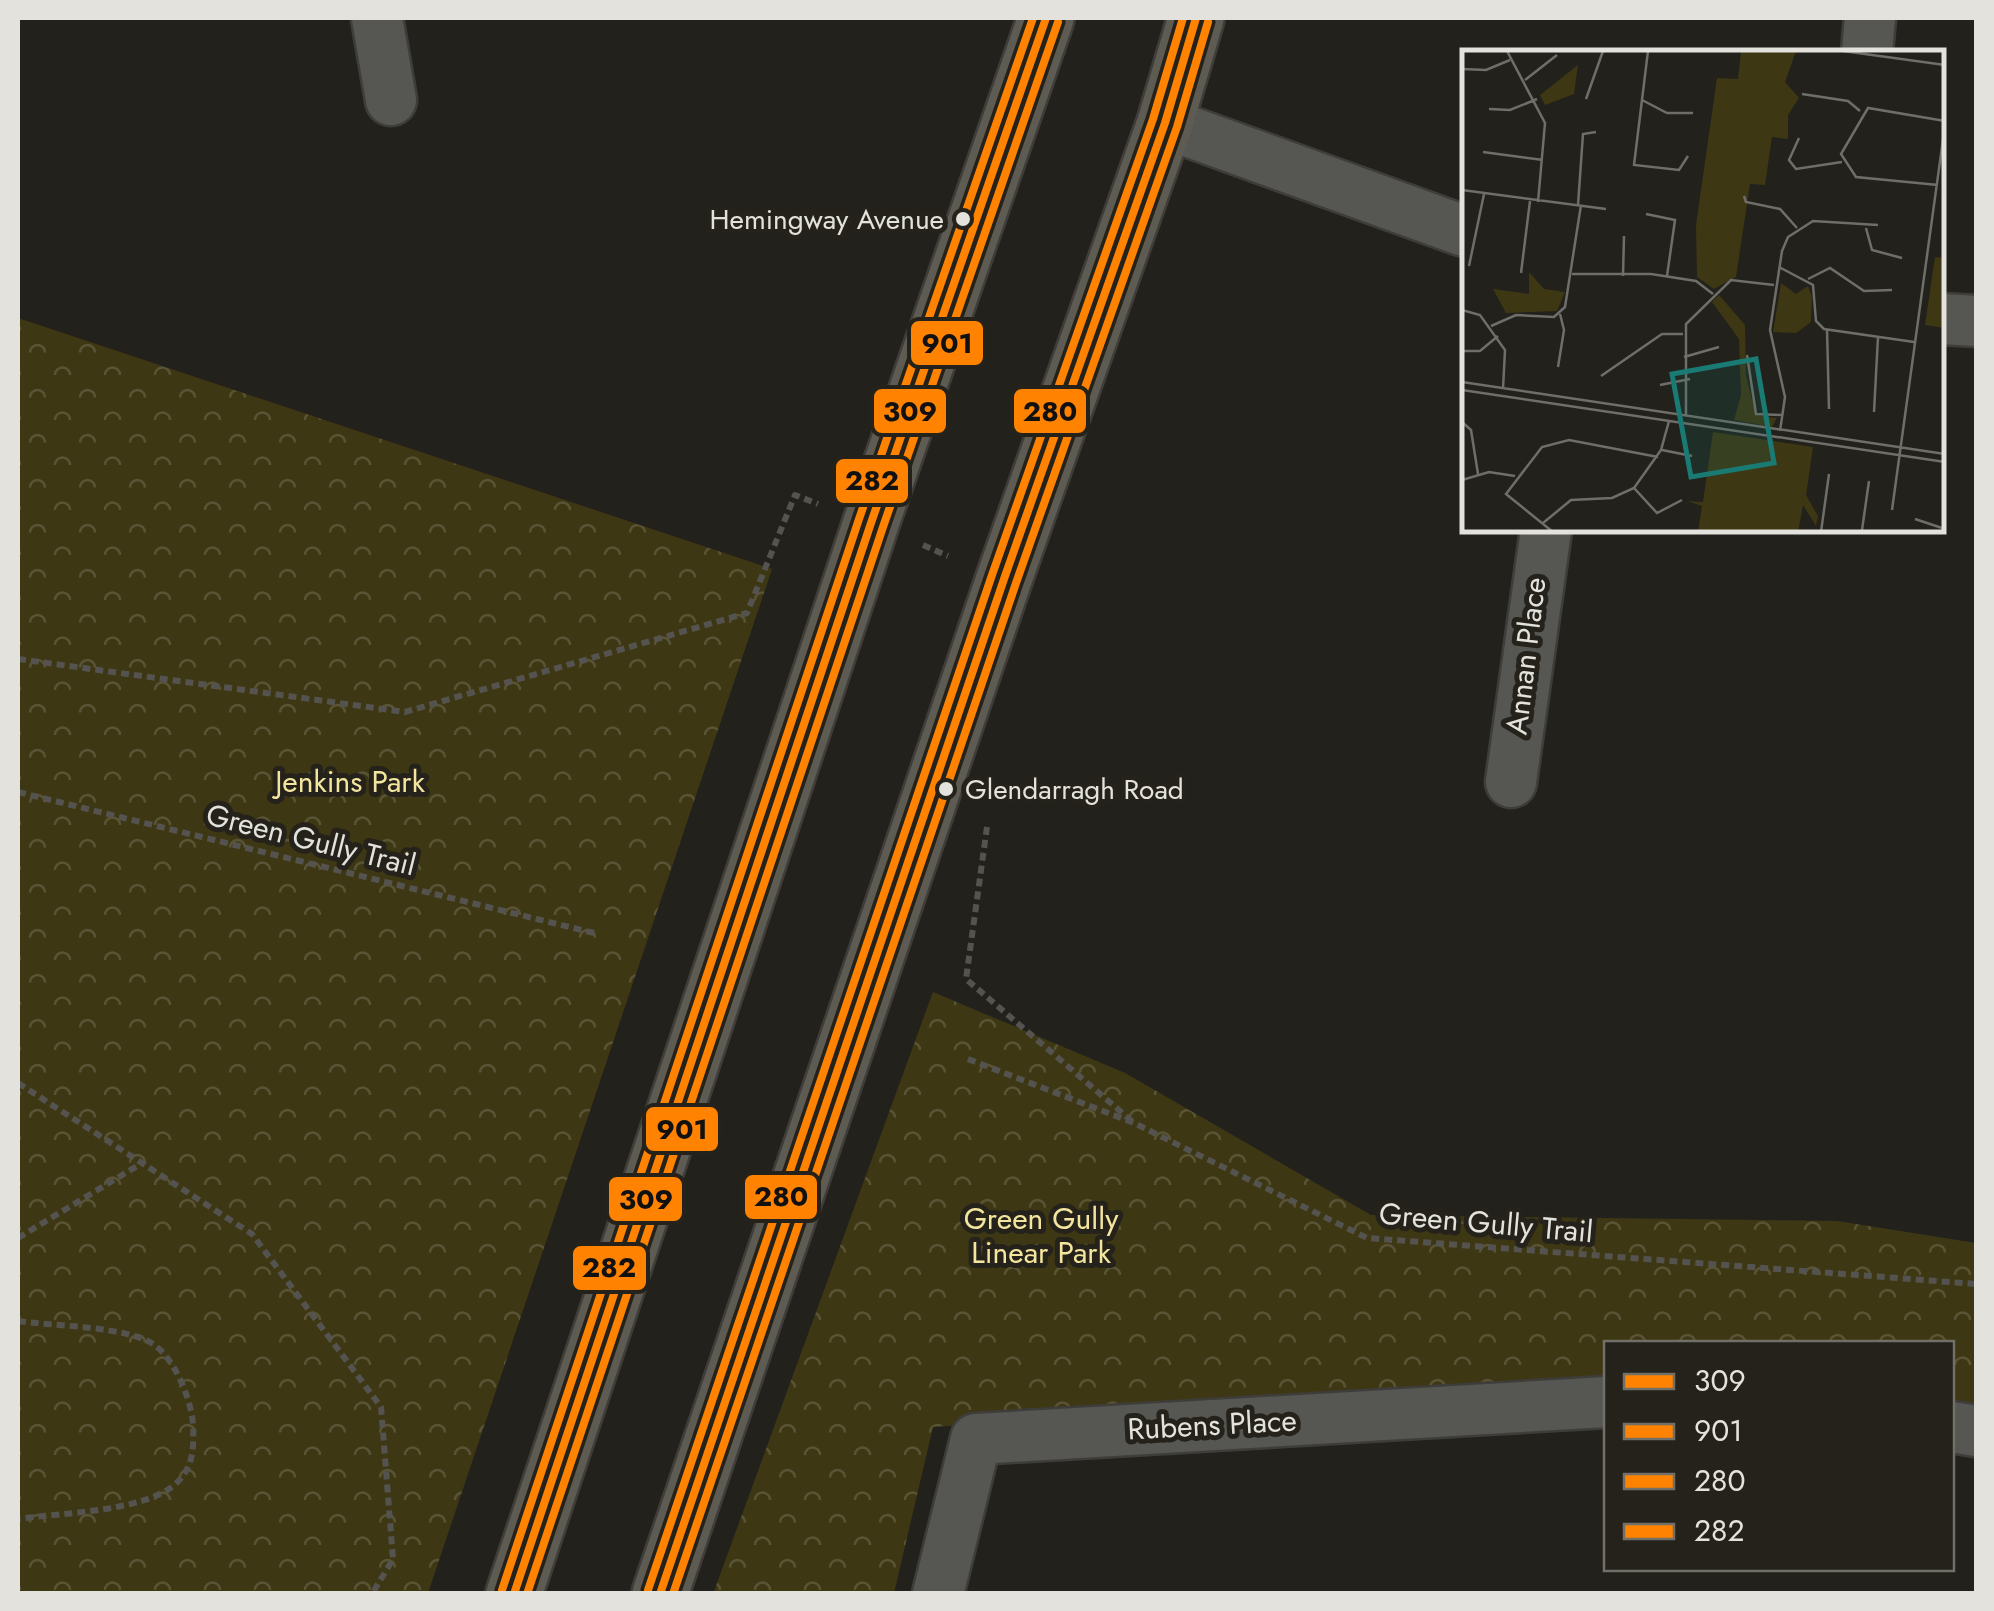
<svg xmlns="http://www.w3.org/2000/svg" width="1994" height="1611" viewBox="0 0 1994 1611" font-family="Jost,sans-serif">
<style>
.forest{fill:url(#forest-crowns)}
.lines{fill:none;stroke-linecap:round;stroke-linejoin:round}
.street-casing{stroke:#3e3d3a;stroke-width:55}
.primary-casing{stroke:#3e3d3a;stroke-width:60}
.path{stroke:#545350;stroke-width:6;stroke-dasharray:8 5;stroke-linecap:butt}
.street{stroke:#565653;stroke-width:50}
.primary{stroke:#5d5b52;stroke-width:55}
.bus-1-casing{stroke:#24221a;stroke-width:15}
.bus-2-casing{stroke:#24221a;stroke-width:15}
.bus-3-casing{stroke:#24221a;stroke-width:15}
.bus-4-casing{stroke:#24221a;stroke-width:15}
.bus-1{stroke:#ff8200;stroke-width:8}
.bus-2{stroke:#ff8200;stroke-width:8}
.bus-3{stroke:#ff8200;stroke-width:8}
.bus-4{stroke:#ff8200;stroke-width:8}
.bus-dot{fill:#e3e2dc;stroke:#24221a;stroke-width:4}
.labels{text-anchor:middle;stroke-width:10;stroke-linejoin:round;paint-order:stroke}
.bus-label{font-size:28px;fill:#e3e2dc;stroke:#24221a;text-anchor:end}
.street-label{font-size:30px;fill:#e3e2dc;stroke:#24221a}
.park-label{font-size:30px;fill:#f4e59e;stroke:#24221a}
.inset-road{fill:none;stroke:#6f6e69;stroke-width:2.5}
.view{fill:#1a7b74;fill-opacity:0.15;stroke:#1a7b74;stroke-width:5}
.inset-edge{fill:none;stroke:#e3e2dc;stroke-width:5}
.line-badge{stroke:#24221a;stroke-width:4}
.pale-badge-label{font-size:28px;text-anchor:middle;font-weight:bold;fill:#111}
</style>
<defs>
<pattern id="forest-crowns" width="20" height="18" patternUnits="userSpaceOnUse" patternTransform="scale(2.5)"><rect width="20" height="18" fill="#3e3714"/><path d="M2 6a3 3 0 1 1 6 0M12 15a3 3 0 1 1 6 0" fill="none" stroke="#5a5436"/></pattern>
</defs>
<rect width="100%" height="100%" fill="#22211c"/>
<g class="forest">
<polygon points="18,318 772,569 428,1593 18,1593"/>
<polygon points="933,992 1125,1073 1371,1215 1837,1221 1976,1243 1976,1409 1952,1405 1952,1344 1606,1344 1606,1379 933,1427 894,1593 713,1594"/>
</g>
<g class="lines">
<g class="street-casing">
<g id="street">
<polyline points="377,18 391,100"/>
<polyline points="1867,52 1870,18"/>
<polyline points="1165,123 1464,231"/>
<polyline points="1942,319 1976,321"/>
<polyline points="1511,782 1546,530"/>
<polyline points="1952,1427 1976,1431"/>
<polyline points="938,1594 976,1439 1606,1402"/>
</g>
</g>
<g class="primary-casing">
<g id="primary">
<polyline points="514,1594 871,523 1046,18"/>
<polyline points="660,1594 1004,579 1165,123 1196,18"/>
</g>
</g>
<g class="path">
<polyline points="923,545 948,556"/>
<polyline points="18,659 405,712 747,613 795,495 818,504"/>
<polyline points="18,792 594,933"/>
<polyline points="987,827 966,979 1134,1123"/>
<polyline points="968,1059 1134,1123 1367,1238 1976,1284"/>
<polyline points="18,1083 252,1234 381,1407 393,1559 372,1594"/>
<polyline points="18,1238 142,1163"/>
<path d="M18,1321C51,1326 126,1326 153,1344C175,1359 191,1399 193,1424C194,1448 194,1469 173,1486C140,1512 59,1513 18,1519"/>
</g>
<use href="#street" class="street"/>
<use href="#primary" class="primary"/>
<g class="bus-1-casing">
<g id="bus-1">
<polyline points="514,1594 871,523 1046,18"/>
<polyline points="660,1594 1004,579 1165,123 1196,18"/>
</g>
</g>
<g class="bus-2-casing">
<g id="bus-2">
<polyline points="527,1594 883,527 1058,22"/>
<polyline points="673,1594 1016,583 1177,127 1208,22"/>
</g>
</g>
<g class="bus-3-casing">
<polyline id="bus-3" points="648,1590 992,575 1153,119 1183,18"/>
</g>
<g class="bus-4-casing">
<polyline id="bus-4" points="502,1590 859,519 1033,18"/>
</g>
<use href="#bus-1" class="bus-1"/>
<use href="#bus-2" class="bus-2"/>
<use href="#bus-3" class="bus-3"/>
<use href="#bus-4" class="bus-4"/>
</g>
<g class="bus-dot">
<circle cx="963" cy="219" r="9"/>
<circle cx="946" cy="789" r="9"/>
</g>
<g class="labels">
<g class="bus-label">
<text x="944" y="229">Hemingway Avenue</text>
<text x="965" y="799" text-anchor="start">Glendarragh Road</text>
</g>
<g class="street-label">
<text transform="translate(1526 656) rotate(-83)" y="10">Annan Place</text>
<text transform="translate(311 840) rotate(14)" y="10">Green Gully Trail</text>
<text transform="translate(1486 1223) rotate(5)" y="10">Green Gully Trail</text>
<text transform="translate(1212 1425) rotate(-3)" y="10">Rubens Place</text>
</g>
<g class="park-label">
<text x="350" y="792">Jenkins Park</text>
<text x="1041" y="1229">Green Gully<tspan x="1041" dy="34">Linear Park</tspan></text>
</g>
</g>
<g transform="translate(1462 50)">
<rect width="482" height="482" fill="#22211c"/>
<path d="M279,1H334L323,32L337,48L326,65V89L310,87L303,135L288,134L274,227L252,239L235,227L234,175L255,28L276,29ZM116,15L112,44L83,55L78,45ZM473,207L482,208V278L463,275ZM67,222L82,239L103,242L95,261L44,263L31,239L67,244ZM319,233L334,244L346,236L350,247L349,272L334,283L311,282ZM257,245L283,275L284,326L294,365L315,368L310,377L272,370L279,345L277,289L250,252ZM251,382L351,397L344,445L356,466L354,476L341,455L336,482H236L240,456L225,451L241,452Z" fill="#3e3714"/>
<path class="inset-road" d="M45,1L83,73L76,152M186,1L172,115L217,120L226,106M381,1L483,15M0,19L24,20L48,10M63,30L95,5M340,44L386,51L398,61M124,49L141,1M180,50L205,63H231M27,59L48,60L75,49M337,88L327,110L334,119L380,112M21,102L81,110M476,135L394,127L379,104L406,58L483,71M0,140L144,159M282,146L284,152L318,159L335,178M116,155L121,84L134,82M184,164L213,170L205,226M404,178L410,200L440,208M7,216L22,144M317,217L351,235L354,271L362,279L452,292M59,223L68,151M110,224H189L234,231L251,244M161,226L162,186M346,229L368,218L402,241L430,240M0,260L18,265L43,300L41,339M29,276L54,265L92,267L103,257L119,155M365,279L367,359M0,301H18L36,286M285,305L294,364L321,365M222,307L257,297M96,317L102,280L98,264M139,326L200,284H221M0,332L483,404M198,335L228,329M0,340L483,412M412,362L416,287M224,366V274L269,230L312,235M0,372L9,380L16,424M318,381L323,347L308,280L320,201L326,187L351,171L416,175M200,400L230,406M0,430L27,422L53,426M172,438L195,463L220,450M430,460L483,75M453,469L483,479M81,473L109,450L150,448L172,438L199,400L207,371M400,480L407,431M91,482L44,444L80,397L107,390L196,407M359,482L367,424M384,482H423"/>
<path class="view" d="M294,309L312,413L229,427L210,324Z"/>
<rect width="482" height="482" class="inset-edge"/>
</g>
<g class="line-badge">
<rect x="909" y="319" width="76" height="48" rx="10" fill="#ff8200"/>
<rect x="872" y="387" width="76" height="48" rx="10" fill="#ff8200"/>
<rect x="1012" y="387" width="76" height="48" rx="10" fill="#ff8200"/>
<rect x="834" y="457" width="76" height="48" rx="10" fill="#ff8200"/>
<rect x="644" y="1105" width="76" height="48" rx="10" fill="#ff8200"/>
<rect x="743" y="1173" width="76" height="48" rx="10" fill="#ff8200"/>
<rect x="607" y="1175" width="77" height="48" rx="10" fill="#ff8200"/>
<rect x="571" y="1244" width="77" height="48" rx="10" fill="#ff8200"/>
</g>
<g class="pale-badge-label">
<text x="947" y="353">901</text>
<text x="910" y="421">309</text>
<text x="1050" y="421">280</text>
<text x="872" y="490">282</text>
<text x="682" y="1139">901</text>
<text x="781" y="1206">280</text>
<text x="646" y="1209">309</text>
<text x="609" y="1277">282</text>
</g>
<rect width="1994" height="1611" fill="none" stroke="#e3e2dc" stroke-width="40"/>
<rect x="1604" y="1341" width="350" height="230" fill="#24221a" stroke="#706f68" stroke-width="2.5"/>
<rect x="1624" y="1374" width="50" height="15" fill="#ff8200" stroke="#706f68" stroke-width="2.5"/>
<text x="1694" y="1391" font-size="30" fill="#e3e2dc">309</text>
<rect x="1624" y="1424" width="50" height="15" fill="#ff8200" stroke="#706f68" stroke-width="2.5"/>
<text x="1694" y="1441" font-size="30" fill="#e3e2dc">901</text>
<rect x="1624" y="1474" width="50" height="15" fill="#ff8200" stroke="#706f68" stroke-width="2.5"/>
<text x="1694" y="1491" font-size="30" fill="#e3e2dc">280</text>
<rect x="1624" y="1524" width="50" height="15" fill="#ff8200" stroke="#706f68" stroke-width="2.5"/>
<text x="1694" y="1541" font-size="30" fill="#e3e2dc">282</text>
</svg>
